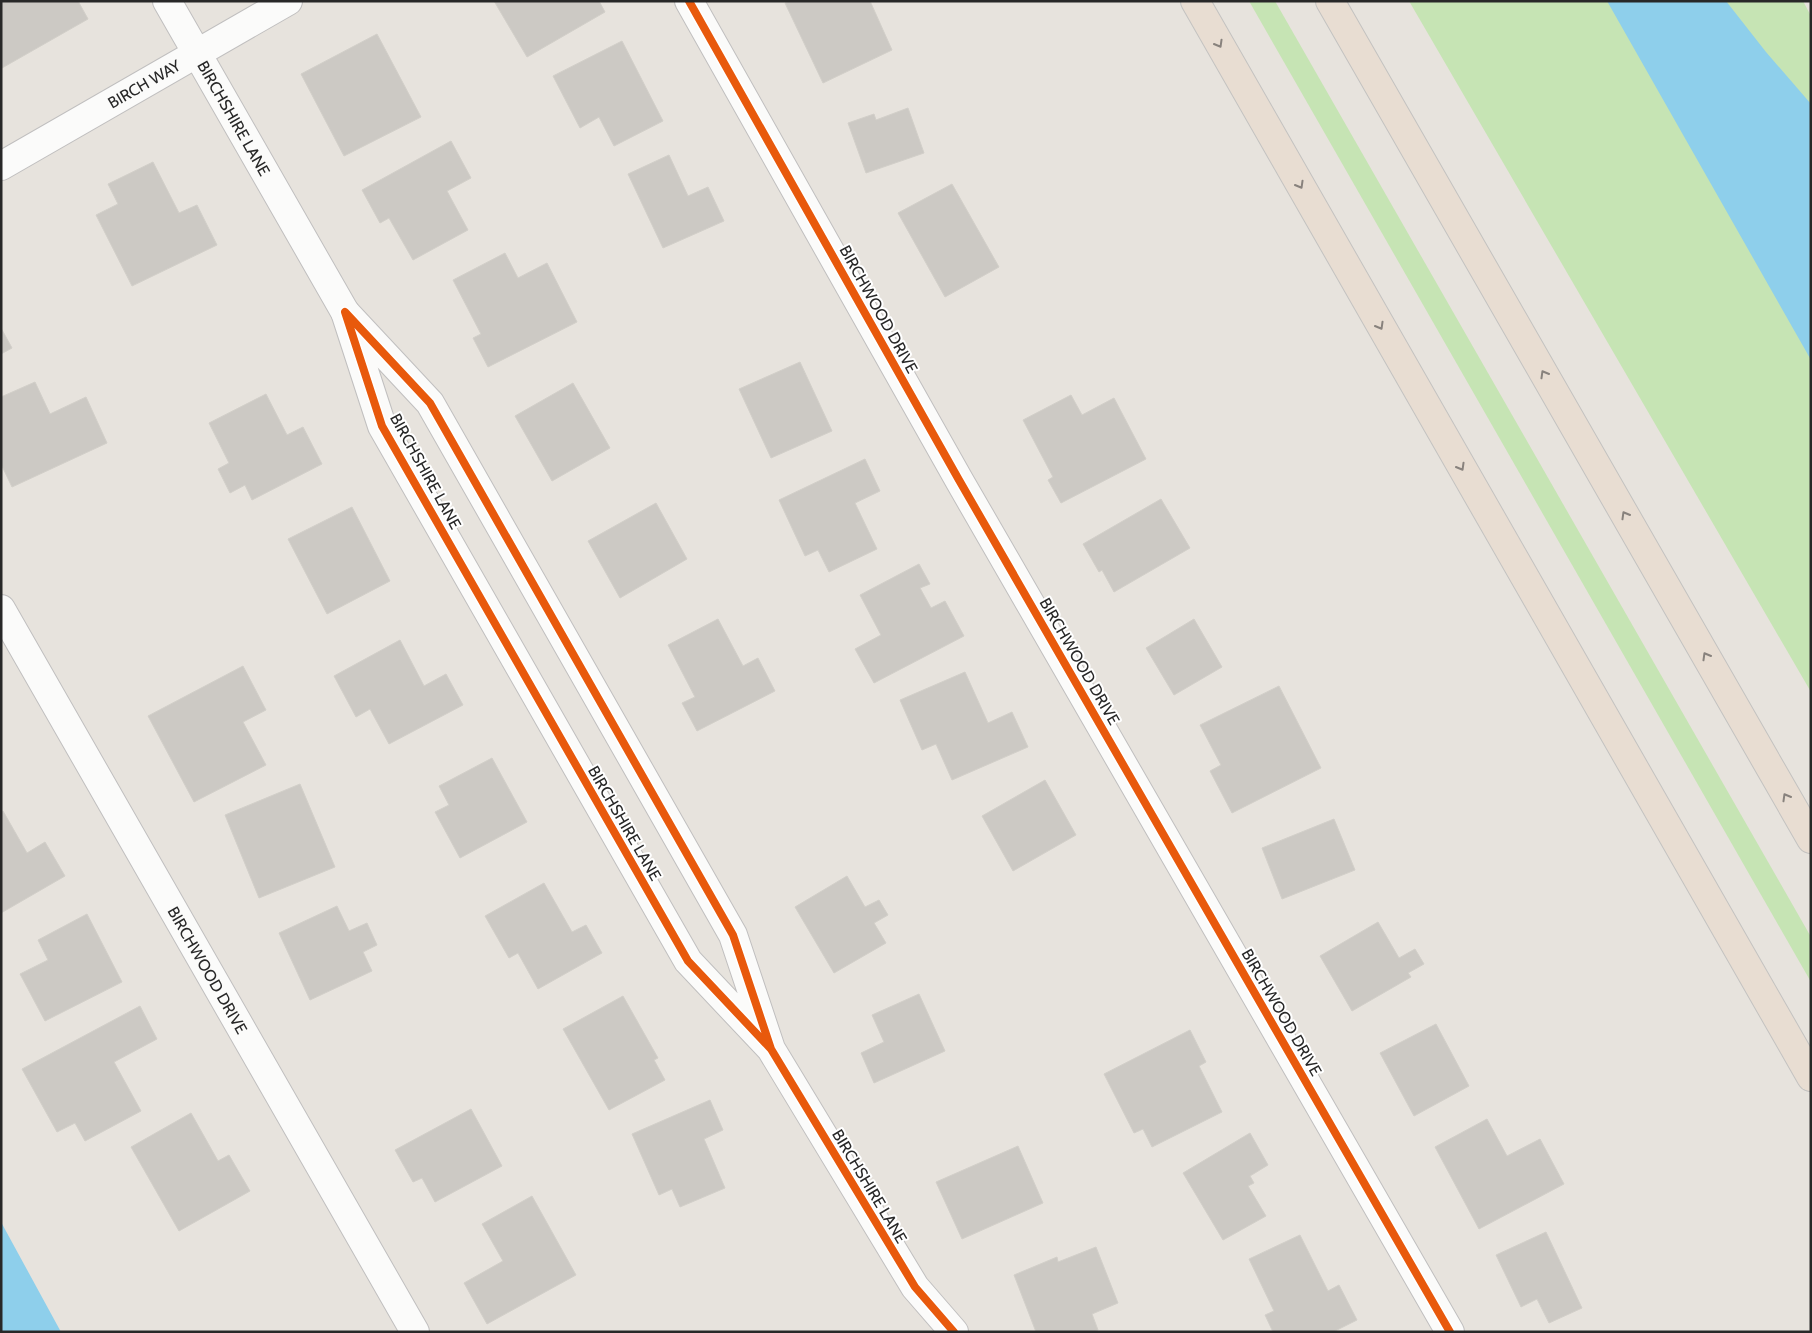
<svg xmlns="http://www.w3.org/2000/svg" width="1812" height="1333" viewBox="0 0 1812 1333" font-family="Cabin,sans-serif">
<style>
.green{fill:#c6e4b4}
.water{fill:#8ecfeb}
.building{fill:#ccc9c4;stroke:#d2cfc9}
.lines{fill:none;stroke-linecap:round;stroke-linejoin:round}
.minor-casing{stroke:#c0bfbf;stroke-width:30}
.motorway-casing{stroke:#c3c2c0;stroke-width:30}
.minor{stroke:#fbfbfa;stroke-width:28}
.motorway{stroke:#e8ddd2;stroke-width:28}
.cycleway-casing{stroke:#fff;stroke-width:11}
.cycleway{stroke:#e8590c;stroke-width:8}
.oneway{stroke:#88827d}
.labels{text-anchor:middle;stroke-width:4;stroke-linejoin:round;paint-order:stroke}
.street-label{font-size:16px;fill:#282828;stroke:#fff}
</style>
<rect width="100%" height="100%" fill="#e7e3dd"/>
<g class="green">
<polygon points="1249,1 1275,1 1811,937 1811,982"/>
<polygon points="1409,1 1803,1 1811,16 1811,692"/>
</g>
<g class="water">
<polygon points="1607,1 1726,1 1766,52 1811,104 1811,360"/>
<polygon points="1,1222 61,1332 1,1332"/>
</g>
<g class="building">
<polygon points="1,1 78,1 88,19 2,68"/>
<polygon points="494,1 599,1 605,12 527,57"/>
<polygon points="790,1 870,1 892,50 823,83 785,3"/>
<polygon points="377,34 421,117 344,156 301,74"/>
<polygon points="622,41 663,121 614,146 599,117 580,128 553,76"/>
<polygon points="908,108 924,153 866,173 848,123 874,114 876,120"/>
<polygon points="451,141 471,178 447,191 468,230 413,260 389,218 380,223 362,190"/>
<polygon points="669,155 688,196 708,187 724,221 663,248 628,174"/>
<polygon points="153,162 179,213 197,205 217,245 132,286 96,215 118,204 108,184"/>
<polygon points="952,184 999,267 945,297 898,213"/>
<polygon points="505,253 518,278 547,263 577,322 488,367 473,338 481,334 453,280"/>
<polygon points="1,328 12,348 1,354"/>
<polygon points="800,362 832,431 771,458 739,389"/>
<polygon points="35,382 50,414 86,397 107,443 12,487 1,464 1,397"/>
<polygon points="573,383 610,448 552,481 515,416"/>
<polygon points="266,394 287,435 303,427 322,464 252,500 245,485 230,493 218,469 229,463 209,423"/>
<polygon points="1071,395 1082,415 1114,398 1146,459 1061,503 1048,480 1053,477 1023,420"/>
<polygon points="865,459 880,491 855,503 877,549 829,572 818,550 805,556 779,500"/>
<polygon points="1161,499 1190,548 1114,592 1102,570 1099,572 1083,544"/>
<polygon points="656,503 687,559 620,598 588,541"/>
<polygon points="352,507 390,581 327,614 288,539"/>
<polygon points="919,564 930,584 920,588 931,608 945,601 964,636 874,683 855,649 881,635 860,595"/>
<polygon points="718,619 743,666 758,658 775,691 697,731 682,703 695,697 668,645"/>
<polygon points="1194,619 1222,667 1174,695 1146,648"/>
<polygon points="400,640 424,686 446,674 463,705 389,744 370,709 356,717 334,676"/>
<polygon points="243,666 266,710 243,722 266,765 194,802 148,716"/>
<polygon points="965,672 988,723 1012,712 1028,747 952,780 936,744 922,750 900,700"/>
<polygon points="1279,686 1321,768 1232,813 1210,771 1221,765 1200,725"/>
<polygon points="492,758 527,822 460,858 435,812 449,805 439,786"/>
<polygon points="1045,780 1076,835 1013,871 982,816"/>
<polygon points="300,784 335,867 259,898 225,815"/>
<polygon points="3,811 27,853 45,842 65,876 1,913 1,812"/>
<polygon points="1334,819 1355,870 1282,899 1262,848"/>
<polygon points="847,876 865,907 879,900 888,915 874,923 886,943 834,973 795,907"/>
<polygon points="544,883 572,932 586,925 602,953 538,989 518,953 509,958 485,916"/>
<polygon points="337,906 349,931 367,923 377,945 363,952 372,971 310,1000 279,933"/>
<polygon points="87,914 122,982 45,1021 20,974 48,960 38,940"/>
<polygon points="1378,922 1399,958 1415,949 1424,964 1408,973 1411,977 1352,1011 1320,956"/>
<polygon points="919,994 945,1051 874,1083 861,1053 884,1042 872,1015"/>
<polygon points="623,996 658,1058 654,1060 665,1080 609,1110 563,1029"/>
<polygon points="140,1006 157,1039 114,1062 141,1111 85,1141 75,1123 57,1132 22,1069"/>
<polygon points="1436,1024 1469,1086 1414,1116 1380,1053"/>
<polygon points="1190,1030 1206,1062 1199,1066 1222,1112 1152,1147 1143,1129 1134,1133 1104,1074"/>
<polygon points="710,1100 723,1130 704,1139 725,1188 680,1207 672,1189 659,1195 632,1134"/>
<polygon points="471,1109 502,1166 435,1202 422,1178 413,1182 395,1150"/>
<polygon points="191,1113 218,1161 229,1155 250,1191 179,1231 131,1147"/>
<polygon points="1487,1119 1507,1156 1540,1139 1564,1184 1479,1229 1435,1147"/>
<polygon points="1250,1133 1268,1165 1250,1176 1254,1183 1248,1186 1266,1216 1223,1240 1183,1173"/>
<polygon points="1018,1146 1043,1203 962,1239 936,1182"/>
<polygon points="532,1196 576,1275 487,1324 464,1283 503,1261 482,1224"/>
<polygon points="1546,1232 1582,1308 1549,1323 1537,1299 1521,1307 1496,1255"/>
<polygon points="1300,1235 1328,1291 1339,1285 1357,1320 1333,1332 1273,1332 1265,1315 1274,1311 1249,1259"/>
<polygon points="1096,1247 1118,1303 1092,1314 1098,1330 1093,1332 1036,1332 1014,1275 1057,1257 1058,1262"/>
</g>
<g class="lines">
<g class="minor-casing">
<g id="minor">
<path id="s1" d="M167,1L345,312"/>
<polyline points="689,1 959,480 1450,1332"/>
<path id="s2" d="M1,166L288,1"/>
<path id="s3" d="M1,609L415,1332"/>
<polyline points="771,1049 733,935 430,403 345,312 382,426 688,961 771,1049 915,1287 954,1332"/>
</g>
</g>
<g class="motorway-casing">
<g id="motorway">
<polyline points="1195,1 1811,1077"/>
<polyline points="1330,1 1811,839"/>
</g>
</g>
<use href="#minor" class="minor"/>
<use href="#motorway" class="motorway"/>
<g class="cycleway-casing">
<g id="cycleway">
<polyline points="689,1 959,480 1450,1332"/>
<polyline points="771,1049 733,935 430,403 345,312 382,426 688,961 771,1049 915,1287 954,1332"/>
</g>
</g>
<use href="#cycleway" class="cycleway"/>
</g>
<defs><path id="oneway-chevron" d="M-2-3.5L2.5 0L-2 3.5" fill="none" stroke-width="1.6" stroke-linecap="round" stroke-linejoin="round" transform="scale(1.25)"/></defs>
<g class="oneway">
<use href="#oneway-chevron" transform="translate(1219 44) rotate(60)"/>
<use href="#oneway-chevron" transform="translate(1300 185) rotate(60)"/>
<use href="#oneway-chevron" transform="translate(1380 326) rotate(60)"/>
<use href="#oneway-chevron" transform="translate(1544 374) rotate(-120)"/>
<use href="#oneway-chevron" transform="translate(1461 467) rotate(60)"/>
<use href="#oneway-chevron" transform="translate(1625 515) rotate(-120)"/>
<use href="#oneway-chevron" transform="translate(1706 656) rotate(-120)"/>
<use href="#oneway-chevron" transform="translate(1786 797) rotate(-120)"/>
</g>
<g class="labels">
<g class="street-label">
<text dy="6" stroke="none"><textPath href="#s2" startOffset="165">BIRCH WAY</textPath></text>
<text dy="6" stroke="none"><textPath href="#s1" startOffset="135">BIRCHSHIRE LANE</textPath></text>
<text transform="translate(879 309) rotate(61)" y="6">BIRCHWOOD DRIVE</text>
<text transform="translate(426 471) rotate(61)" y="6">BIRCHSHIRE LANE</text>
<text transform="translate(1080 661) rotate(60)" y="6">BIRCHWOOD DRIVE</text>
<text transform="translate(625 823) rotate(60)" y="6">BIRCHSHIRE LANE</text>
<text dy="6" stroke="none"><textPath href="#s3" startOffset="416">BIRCHWOOD DRIVE</textPath></text>
<text transform="translate(1282 1012) rotate(60)" y="6">BIRCHWOOD DRIVE</text>
<text transform="translate(870 1186) rotate(59)" y="6">BIRCHSHIRE LANE</text>
</g>
</g>
<rect width="1812" height="1333" fill="none" stroke="#282828" stroke-width="5"/>
</svg>
